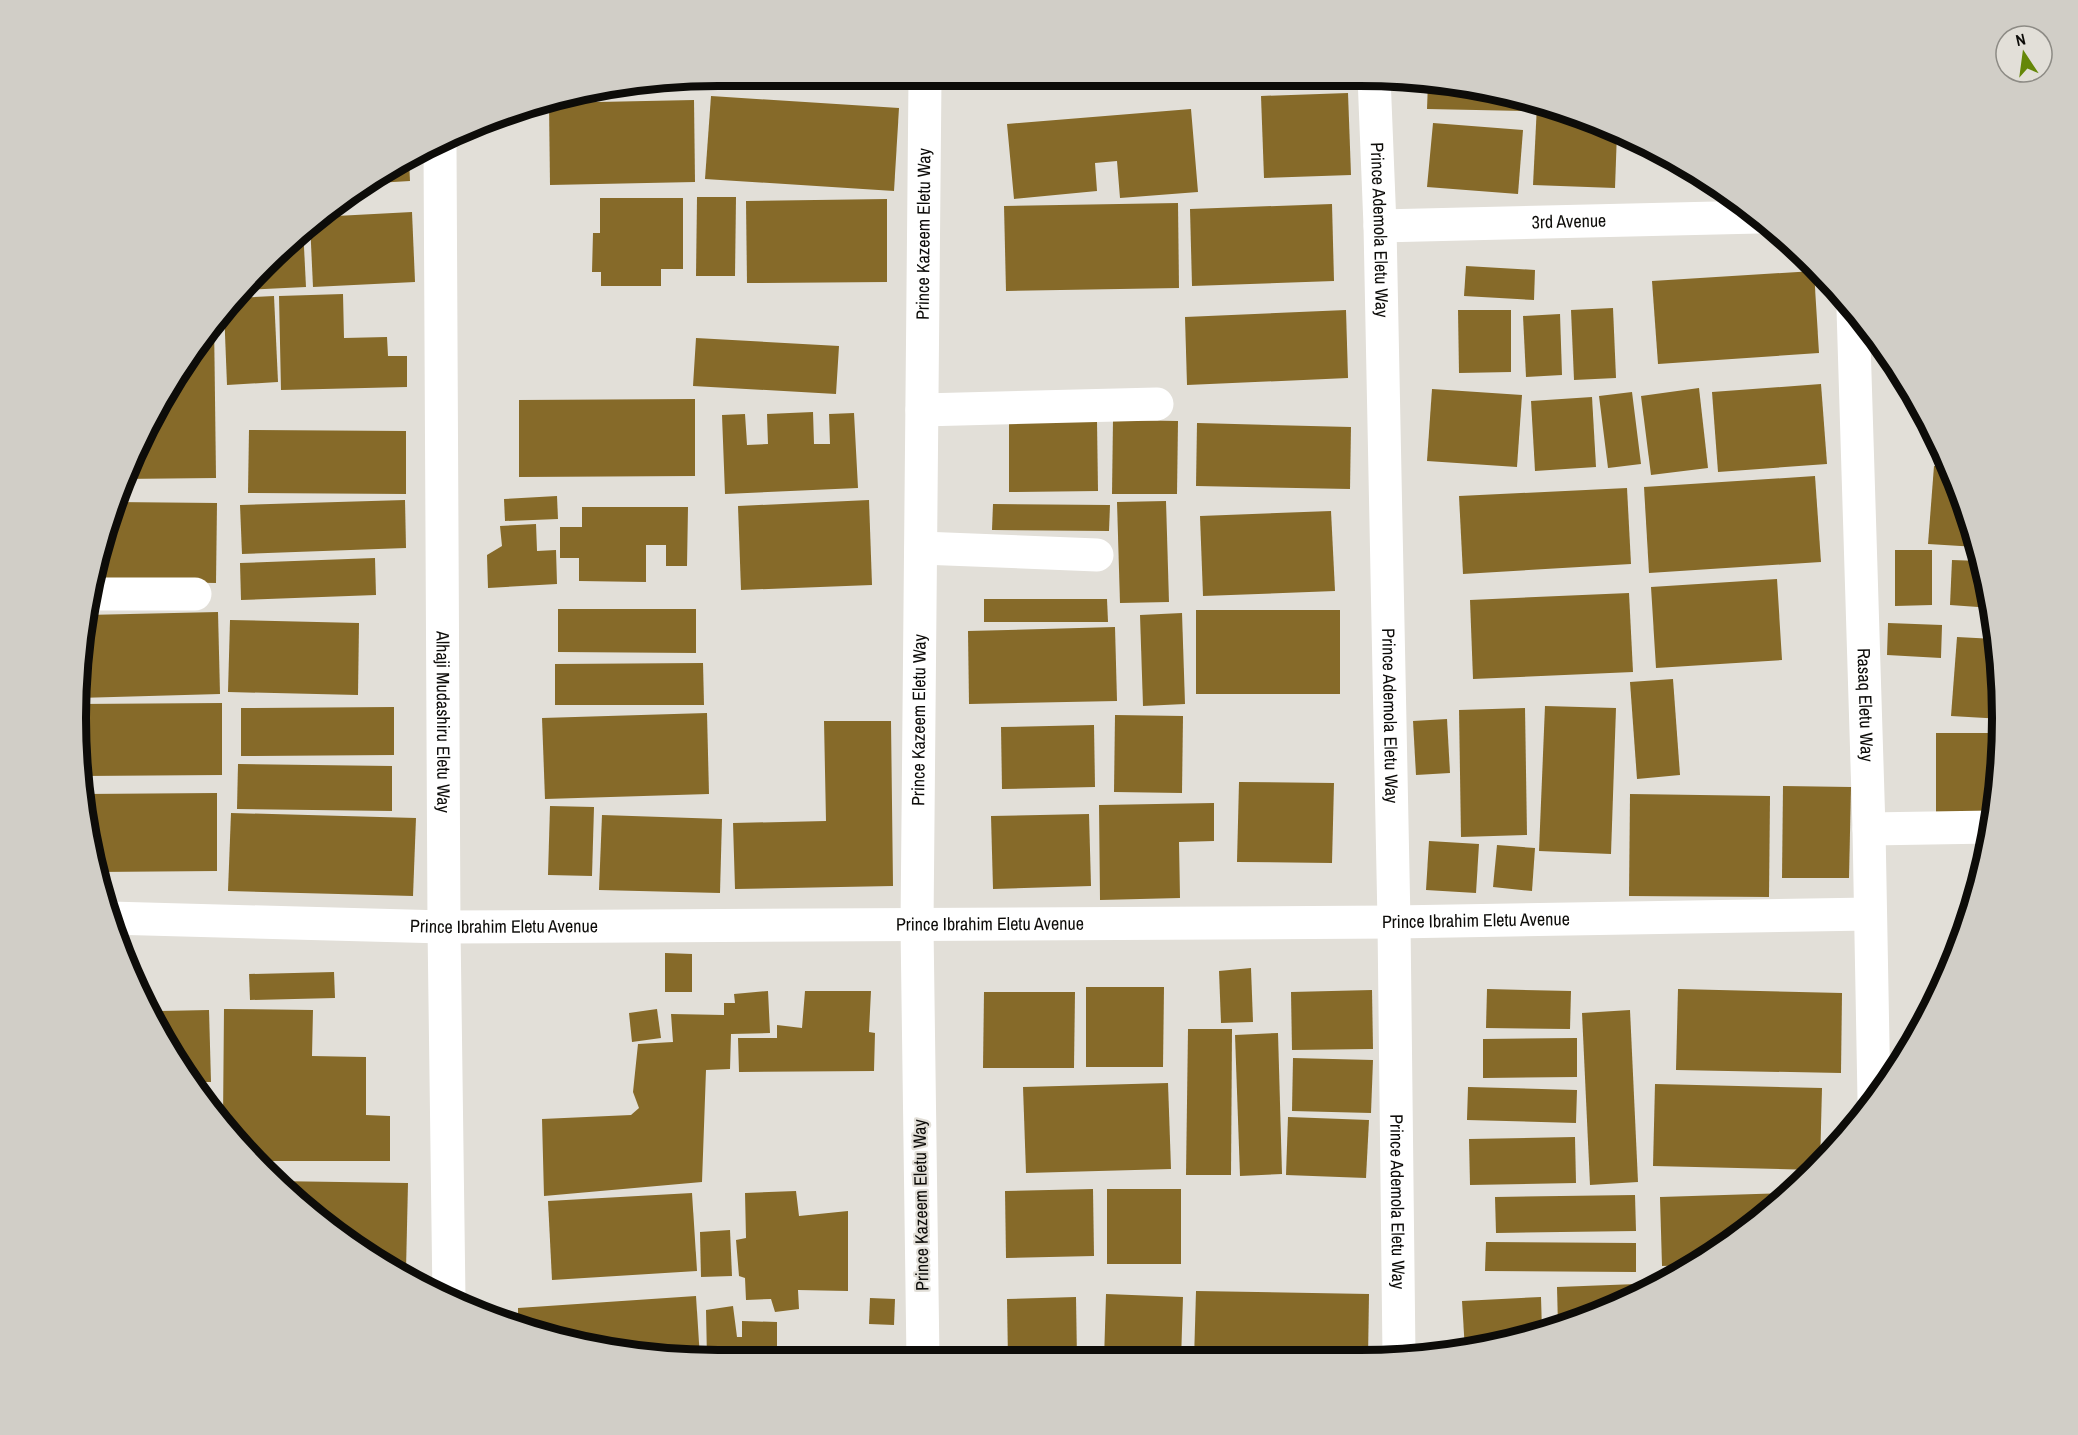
<svg xmlns="http://www.w3.org/2000/svg" width="2078" height="1435" viewBox="0 0 2078 1435" font-family="'Archivo Narrow',sans-serif">
<style>
.building{fill:#866a29}
.lines{fill:none;stroke-linecap:round;stroke-linejoin:round}
.minor{stroke:#fff;stroke-width:33}
.labels{text-anchor:middle;stroke-width:4.5;stroke-linejoin:round;paint-order:stroke}
.street-label{font-size:18px;fill:#0d0c09;stroke:#e2dfd8}
.rim{fill:none;stroke:#0d0c09;stroke-width:8}
</style>
<rect width="100%" height="100%" fill="#e2dfd8"/>
<g class="building">
<polygon points="1344,75 1344,83 1190,85 1190,76"/>
<polygon points="858,79 858,88 713,87 714,80"/>
<polygon points="1428,82 1486,87 1526,101 1525,111 1427,109"/>
<polygon points="1348,93 1351,175 1264,178 1261,96"/>
<polygon points="711,96 899,108 894,191 705,179"/>
<polygon points="694,100 695,182 550,185 549,103"/>
<polygon points="1537,105 1617,132 1615,188 1533,185"/>
<polygon points="1191,109 1198,192 1120,198 1117,161 1095,163 1097,191 1014,199 1007,124"/>
<polygon points="1433,123 1523,130 1518,194 1427,187"/>
<polygon points="409,160 410,181 360,184 360,183"/>
<polygon points="697,197 736,197 735,276 696,276"/>
<polygon points="600,198 683,198 683,269 661,269 661,286 601,286 601,272 592,272 593,233 600,233"/>
<polygon points="887,199 887,282 747,283 746,201"/>
<polygon points="1178,203 1179,288 1006,291 1004,206"/>
<polygon points="1332,204 1334,281 1192,286 1190,209"/>
<polygon points="412,212 415,282 313,287 310,222 317,217"/>
<polygon points="303,227 306,287 241,290 294,235"/>
<polygon points="1466,266 1535,270 1534,300 1464,296"/>
<polygon points="1814,271 1819,353 1658,364 1652,281"/>
<polygon points="343,294 344,338 387,337 388,356 407,356 407,387 281,390 279,296"/>
<polygon points="274,296 278,382 227,385 224,309 235,298"/>
<polygon points="1613,308 1616,378 1574,380 1571,310"/>
<polygon points="1346,310 1348,378 1187,385 1185,317"/>
<polygon points="1458,310 1511,310 1511,372 1459,373"/>
<polygon points="1560,314 1562,375 1526,377 1523,316"/>
<polygon points="214,320 216,478 121,479 124,472 208,326"/>
<polygon points="696,338 839,346 836,394 693,386"/>
<polygon points="1821,384 1827,464 1718,472 1712,392"/>
<polygon points="1699,388 1708,468 1651,475 1641,396"/>
<polygon points="1432,389 1522,395 1517,467 1427,461"/>
<polygon points="1632,392 1641,464 1608,468 1599,396"/>
<polygon points="1592,397 1596,467 1535,471 1531,401"/>
<polygon points="695,399 695,476 519,477 519,400"/>
<polygon points="813,412 814,444 830,444 829,414 854,413 858,488 725,494 722,415 745,414 747,445 768,444 767,414"/>
<polygon points="1113,420 1178,421 1177,494 1112,494"/>
<polygon points="1097,421 1098,491 1009,492 1009,422"/>
<polygon points="1197,423 1351,427 1350,489 1196,486"/>
<polygon points="249,430 406,431 406,494 248,493"/>
<polygon points="1934,466 1952,467 1954,471 1977,547 1928,544"/>
<polygon points="1815,476 1821,562 1649,573 1644,487"/>
<polygon points="1627,488 1631,564 1463,574 1459,496"/>
<polygon points="557,496 558,519 505,521 504,499"/>
<polygon points="405,500 406,548 242,554 240,505"/>
<polygon points="869,500 872,585 741,590 738,506"/>
<polygon points="1166,501 1169,602 1120,603 1117,502"/>
<polygon points="114,502 217,503 216,583 92,581 97,552"/>
<polygon points="993,504 1110,505 1109,531 992,530"/>
<polygon points="582,507 688,507 687,566 666,566 666,545 646,545 646,582 579,581 579,558 560,558 560,527 582,527"/>
<polygon points="1331,511 1335,591 1203,596 1200,516"/>
<polygon points="536,524 537,551 556,550 557,584 488,588 487,555 502,546 500,526"/>
<polygon points="1895,550 1932,550 1932,605 1895,606"/>
<polygon points="375,558 376,595 241,600 240,563"/>
<polygon points="1952,560 1981,561 1991,592 1992,608 1950,605"/>
<polygon points="1777,579 1782,660 1656,668 1651,587"/>
<polygon points="1629,593 1633,672 1473,679 1470,600"/>
<polygon points="984,599 1107,599 1108,622 984,622"/>
<polygon points="558,609 696,609 696,653 558,652"/>
<rect x="1196" y="610" width="144" height="84"/>
<polygon points="218,612 220,694 78,698 76,675 86,615"/>
<polygon points="1182,613 1185,704 1143,706 1140,615"/>
<polygon points="230,620 359,623 358,695 228,692"/>
<polygon points="1888,623 1942,625 1941,658 1887,655"/>
<polygon points="1115,627 1117,701 969,704 968,631"/>
<polygon points="1957,637 1995,639 2003,719 1951,716"/>
<polygon points="703,663 704,705 555,705 555,664"/>
<polygon points="1673,679 1680,775 1637,779 1630,682"/>
<polygon points="222,703 222,775 83,776 78,704"/>
<polygon points="1545,706 1616,708 1611,854 1539,851"/>
<polygon points="394,707 394,755 241,756 241,708"/>
<polygon points="1525,708 1527,835 1461,837 1459,710"/>
<polygon points="707,713 709,794 545,799 542,718"/>
<polygon points="1115,715 1183,716 1182,793 1114,792"/>
<polygon points="1447,719 1450,773 1416,775 1413,721"/>
<polygon points="824,721 891,721 893,886 735,889 733,823 826,821"/>
<polygon points="1094,725 1095,787 1002,789 1001,727"/>
<polygon points="1936,733 2001,733 1994,812 1936,812"/>
<polygon points="238,764 392,766 392,811 237,809"/>
<polygon points="1239,782 1334,783 1332,863 1237,862"/>
<polygon points="1783,786 1851,787 1849,878 1782,878"/>
<polygon points="217,793 217,871 96,872 87,843 84,794"/>
<polygon points="1630,794 1770,796 1769,897 1629,896"/>
<polygon points="1214,803 1214,841 1179,842 1180,898 1100,900 1099,805"/>
<polygon points="550,806 594,807 592,876 548,875"/>
<polygon points="231,813 416,818 413,896 228,891"/>
<polygon points="1089,814 1091,886 993,889 991,816"/>
<polygon points="602,815 722,819 720,893 599,890"/>
<polygon points="1429,841 1479,844 1476,893 1426,890"/>
<polygon points="1497,845 1535,848 1532,891 1493,887"/>
<polygon points="665,953 692,954 692,992 665,992"/>
<polygon points="1251,968 1253,1022 1221,1023 1219,971"/>
<polygon points="334,972 335,998 250,1000 249,974"/>
<polygon points="1936,974 1948,974 1935,998"/>
<polygon points="1086,987 1164,987 1163,1067 1086,1067"/>
<polygon points="1487,989 1571,991 1570,1029 1486,1028"/>
<polygon points="1678,989 1842,993 1841,1073 1676,1070"/>
<polygon points="1372,990 1373,1049 1292,1050 1291,992"/>
<polygon points="768,991 770,1033 731,1034 730,1069 706,1070 702,1182 544,1196 542,1119 631,1115 639,1108 633,1092 638,1044 673,1042 671,1014 724,1015 724,1003 735,1003 734,994"/>
<polygon points="805,991 871,991 869,1032 875,1033 874,1071 739,1072 738,1038 777,1038 777,1025 802,1028"/>
<polygon points="984,992 1075,992 1074,1068 983,1068"/>
<polygon points="224,1009 313,1010 312,1056 366,1057 366,1115 390,1116 390,1161 255,1161 223,1120"/>
<polygon points="657,1009 661,1038 632,1042 629,1013"/>
<polygon points="209,1010 211,1082 194,1082 161,1039 161,1011"/>
<polygon points="1630,1010 1638,1182 1590,1185 1582,1013"/>
<polygon points="1188,1029 1232,1029 1231,1175 1186,1175"/>
<polygon points="1278,1033 1282,1174 1240,1176 1235,1035"/>
<polygon points="1577,1038 1577,1077 1483,1078 1483,1039"/>
<polygon points="1293,1058 1373,1060 1371,1113 1292,1111"/>
<polygon points="1168,1083 1171,1169 1026,1173 1023,1087"/>
<polygon points="1655,1084 1822,1088 1820,1166 1816,1170 1653,1166"/>
<polygon points="1468,1087 1577,1090 1576,1123 1467,1120"/>
<polygon points="1288,1117 1369,1120 1366,1178 1286,1175"/>
<polygon points="1575,1137 1576,1183 1470,1185 1469,1139"/>
<polygon points="273,1181 408,1183 406,1270 395,1270 327,1227"/>
<polygon points="1093,1189 1094,1256 1006,1258 1005,1191"/>
<rect x="1107" y="1189" width="74" height="75"/>
<polygon points="796,1191 799,1216 848,1211 848,1291 798,1290 799,1309 775,1312 771,1299 746,1300 745,1278 739,1276 736,1240 746,1238 745,1193"/>
<polygon points="692,1193 697,1271 552,1280 548,1201"/>
<polygon points="1789,1193 1718,1252 1692,1265 1662,1266 1660,1197"/>
<polygon points="1635,1195 1636,1231 1496,1233 1495,1197"/>
<polygon points="730,1230 732,1276 701,1277 700,1232"/>
<polygon points="1486,1242 1636,1243 1636,1272 1485,1271"/>
<polygon points="1637,1284 1638,1294 1607,1311 1558,1326 1557,1287"/>
<polygon points="1196,1291 1369,1294 1368,1359 1194,1360"/>
<polygon points="1106,1294 1183,1297 1181,1360 1104,1360"/>
<polygon points="696,1296 700,1358 592,1348 518,1323 518,1308"/>
<polygon points="1076,1297 1077,1360 1008,1360 1007,1299"/>
<polygon points="1541,1297 1542,1331 1486,1348 1465,1350 1462,1301"/>
<polygon points="870,1298 895,1299 894,1325 869,1324"/>
<polygon points="733,1306 737,1337 742,1337 742,1321 777,1322 777,1360 707,1359 706,1310"/>
</g>
<g class="lines">
<g class="minor">
<path id="s1" d="M1374,76L1380,226L1394,922L1399,1356"/>
<path id="s2" d="M440,144L444,927L449,1299"/>
<path id="s3" d="M1380,226L1759,217"/>
<path id="s4" d="M1853,309L1869,829L1874,1099"/>
<polyline points="922,410 1157,404"/>
<polyline points="921,548 1097,555"/>
<polyline points="90,594 195,594"/>
<polyline points="1869,829 1992,827"/>
<path id="s5" d="M110,918L444,927L1394,922L1870,914"/>
<path id="s6" d="M923,1360L917,926L925,78"/>
</g>
</g>
<g class="labels">
<g class="street-label">
<text dy="6" stroke="none"><textPath href="#s3" startOffset="189">3rd Avenue</textPath></text>
<text dy="6" stroke="none"><textPath href="#s1" startOffset="154">Prince Ademola Eletu Way</textPath></text>
<text dy="6" stroke="none"><textPath href="#s6" startOffset="1126">Prince Kazeem Eletu Way</textPath></text>
<text dy="6" stroke="none"><textPath href="#s4" startOffset="396">Rasaq Eletu Way</textPath></text>
<text dy="6" stroke="none"><textPath href="#s1" startOffset="640">Prince Ademola Eletu Way</textPath></text>
<text dy="6" stroke="none"><textPath href="#s6" startOffset="640">Prince Kazeem Eletu Way</textPath></text>
<text dy="6" stroke="none"><textPath href="#s2" startOffset="578">Alhaji Mudashiru Eletu Way</textPath></text>
<text dy="6" stroke="none"><textPath href="#s5" startOffset="1366">Prince Ibrahim Eletu Avenue</textPath></text>
<text dy="6" stroke="none"><textPath href="#s5" startOffset="880">Prince Ibrahim Eletu Avenue</textPath></text>
<text dy="6" stroke="none"><textPath href="#s5" startOffset="394">Prince Ibrahim Eletu Avenue</textPath></text>
<text dy="6" stroke="none"><textPath href="#s1" startOffset="1126">Prince Ademola Eletu Way</textPath></text>
<text transform="translate(921 1205) rotate(-91)" y="6">Prince Kazeem Eletu Way</text>
</g>
</g>
<path d="M0 0H2078V1435H0ZM718 86H1360A632 632 0 0 1 1992 718V718A632 632 0 0 1 1360 1350H718A632 632 0 0 1 86 718V718A632 632 0 0 1 718 86Z" fill="#d1cec7" fill-rule="evenodd"/>
<path class="rim" d="M718 86H1360A632 632 0 0 1 1992 718V718A632 632 0 0 1 1360 1350H718A632 632 0 0 1 86 718V718A632 632 0 0 1 718 86Z"/>
<g transform="translate(2024 54) rotate(347)"><circle r="28" fill="#e2dfd8" stroke="#8d8b85" stroke-width="1.5"/>
<path d="M0-4.5L10 22L0 15L-10 22Z" fill="#658708"/>
<text y="-9" font-size="16" font-weight="bold" text-anchor="middle" fill="#0d0c09">N</text>
</g>
</svg>
